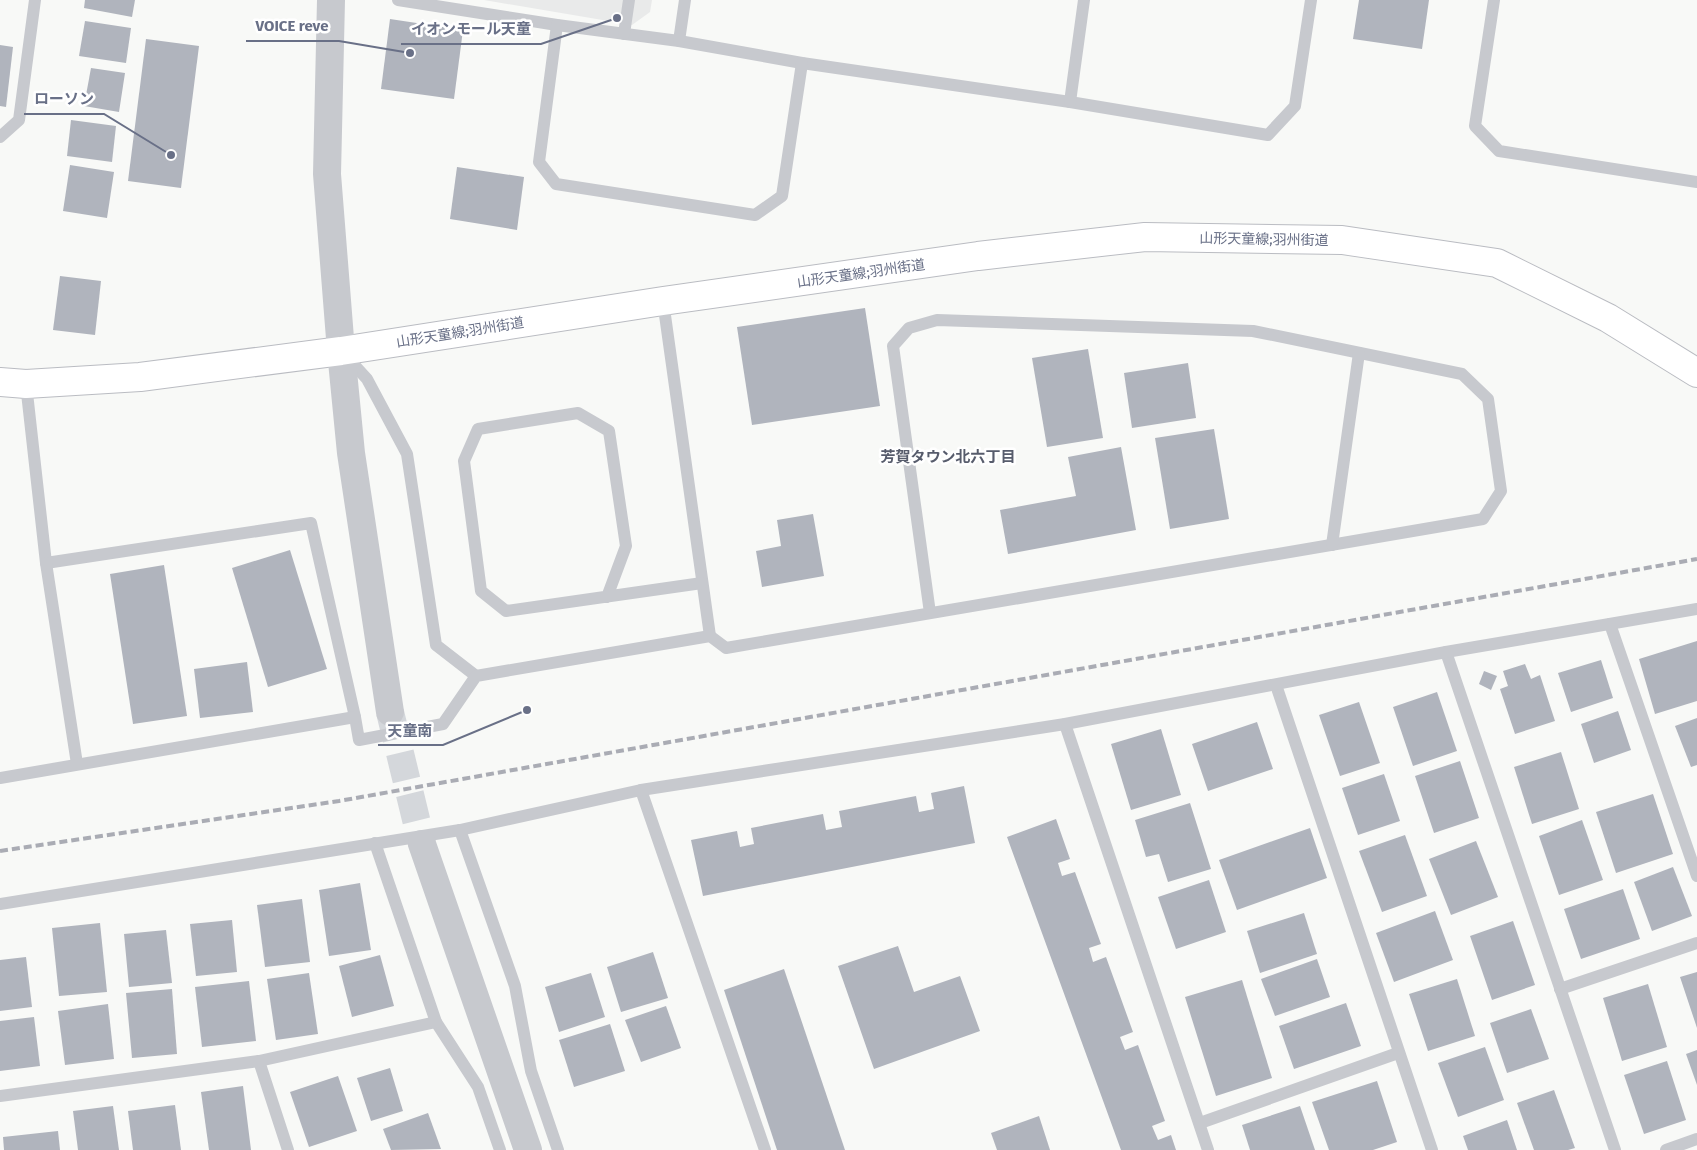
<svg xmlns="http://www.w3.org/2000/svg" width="1697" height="1150" viewBox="0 0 1697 1150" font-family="'Fira Sans','Noto Sans JP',sans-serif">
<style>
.built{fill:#e9eaea}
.building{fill:#b0b4bd}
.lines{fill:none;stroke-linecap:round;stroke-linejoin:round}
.tertiary-tunnel{stroke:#d4d7db;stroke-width:28;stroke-dasharray:28 14;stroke-linecap:butt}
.primary-casing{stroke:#babcc2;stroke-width:30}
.service{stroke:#c7c9ce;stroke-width:12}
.tertiary{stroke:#c7c9ce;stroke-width:28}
.primary{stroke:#fff;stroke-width:28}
.rail{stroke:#aaacb4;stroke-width:4;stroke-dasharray:8 4;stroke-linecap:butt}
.labels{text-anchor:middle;stroke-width:5;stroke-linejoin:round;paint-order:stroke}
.street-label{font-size:14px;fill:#697087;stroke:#fff}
.neighbourhood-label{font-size:15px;font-weight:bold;fill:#575c6c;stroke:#fff}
.leader{fill:none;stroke:#697087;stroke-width:2}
.callout-dot{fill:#697087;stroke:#fff;stroke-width:2}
.callout-label{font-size:15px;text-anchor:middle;font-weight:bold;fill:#697087;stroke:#fff;stroke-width:5;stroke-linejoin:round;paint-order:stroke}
</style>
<rect width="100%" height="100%" fill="#f8f9f7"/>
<polygon class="built" points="484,0 652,0 650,12 632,25"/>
<g class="building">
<polygon points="85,0 135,0 132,17 84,8"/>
<polygon points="1359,0 1429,0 1422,49 1353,39"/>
<polygon points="390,19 463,30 454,99 381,89"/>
<polygon points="85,21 131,28 126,63 79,56"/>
<polygon points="146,39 199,46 181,188 128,181"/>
<polygon points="0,45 13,47 6,107 0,106"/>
<polygon points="91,68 125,73 119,112 84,106"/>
<polygon points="71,120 116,126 112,162 67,156"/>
<polygon points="70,165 114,172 107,218 63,211"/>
<polygon points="457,167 524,177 517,230 450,219"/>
<polygon points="60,276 101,281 95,335 53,330"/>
<polygon points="865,308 880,406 752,425 737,327"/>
<polygon points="1088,349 1103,438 1047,447 1032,358"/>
<polygon points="1188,363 1196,418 1132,428 1124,373"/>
<polygon points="1214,429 1229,519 1170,529 1155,438"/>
<polygon points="1121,447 1136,530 1008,554 1000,510 1076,496 1068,457"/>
<polygon points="813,514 824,576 762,587 756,551 781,546 777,520"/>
<polygon points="290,550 327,669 268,687 232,568"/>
<polygon points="164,565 187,716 133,724 110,574"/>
<polygon points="1697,641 1697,701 1655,714 1639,659"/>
<polygon points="1601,660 1613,698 1571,712 1558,673"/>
<polygon points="247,662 253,712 200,718 194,669"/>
<polygon points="1525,664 1531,679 1540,675 1555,721 1515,734 1500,689 1508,686 1503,671"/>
<polygon points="1484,671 1497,676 1491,690 1479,684"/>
<polygon points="1437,692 1457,751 1413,766 1393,707"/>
<polygon points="1359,702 1380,763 1340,776 1319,715"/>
<polygon points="1618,711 1631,750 1594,763 1581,724"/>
<polygon points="1697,718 1697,765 1691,767 1675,726"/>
<polygon points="1257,722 1273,769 1208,791 1192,744"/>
<polygon points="1161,729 1181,795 1131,810 1111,744"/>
<polygon points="1561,752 1579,809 1532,824 1514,767"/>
<polygon points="1460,761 1479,818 1434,833 1415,776"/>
<polygon points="1384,774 1400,821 1358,835 1342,788"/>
<polygon points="964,786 975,843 703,896 691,840 737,831 740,847 754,844 751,828 823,814 826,830 842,827 839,811 916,796 919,812 934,809 931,793"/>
<polygon points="1653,794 1673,854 1616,873 1596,812"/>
<polygon points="1190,803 1211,869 1168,882 1159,854 1146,857 1135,820"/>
<polygon points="1056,819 1070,859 1058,863 1062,876 1075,872 1101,944 1089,948 1093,962 1106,957 1133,1032 1120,1037 1125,1050 1138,1045 1165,1121 1152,1126 1158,1140 1171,1135 1176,1150 1121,1150 1007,837"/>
<polygon points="1582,820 1603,880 1559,895 1539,836"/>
<polygon points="1310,828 1327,878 1237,910 1219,860"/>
<polygon points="1405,835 1427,896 1382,912 1359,851"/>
<polygon points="1476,841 1498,897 1451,915 1429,859"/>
<polygon points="1673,867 1692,916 1652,931 1634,882"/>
<polygon points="1209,880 1226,932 1176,949 1158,897"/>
<polygon points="360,883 371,950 329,956 319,890"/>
<polygon points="1623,889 1640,939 1581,959 1564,909"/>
<polygon points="302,899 310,962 265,967 257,905"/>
<polygon points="1435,911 1453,960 1394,982 1376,933"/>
<polygon points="1304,913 1317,954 1260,973 1247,931"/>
<polygon points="232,920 237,972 196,976 190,924"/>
<polygon points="1513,921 1535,985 1492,1000 1470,936"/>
<polygon points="100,923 107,992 59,996 52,928"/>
<polygon points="166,930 172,983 129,987 124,934"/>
<polygon points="898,946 914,992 960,976 980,1031 874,1069 838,966"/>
<polygon points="653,952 668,998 621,1012 607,967"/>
<polygon points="380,955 394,1006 352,1017 339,966"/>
<polygon points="26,957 32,1007 0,1011 0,960"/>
<polygon points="1317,959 1330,997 1275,1016 1261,979"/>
<polygon points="784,969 845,1150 777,1150 724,990"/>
<polygon points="1697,972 1697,1028 1680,977"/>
<polygon points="309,973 318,1034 276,1040 267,979"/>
<polygon points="591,973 605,1017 559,1032 545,987"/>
<polygon points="1457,979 1475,1036 1428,1051 1409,994"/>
<polygon points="1242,980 1272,1078 1216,1096 1185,997"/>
<polygon points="249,981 256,1041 202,1047 195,987"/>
<polygon points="1648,984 1667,1047 1622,1061 1603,998"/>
<polygon points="172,989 177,1054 132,1058 126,993"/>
<polygon points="1346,1003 1361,1046 1294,1069 1279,1026"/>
<polygon points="108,1004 114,1059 65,1065 58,1011"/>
<polygon points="666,1006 681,1048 641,1062 625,1020"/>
<polygon points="1531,1009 1549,1059 1507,1073 1490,1023"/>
<polygon points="34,1017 40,1066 0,1071 0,1021"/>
<polygon points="610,1024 625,1071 574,1087 559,1040"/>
<polygon points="1485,1047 1504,1100 1458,1117 1438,1063"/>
<polygon points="1697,1050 1697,1085 1686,1054"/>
<polygon points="1667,1061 1686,1120 1644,1134 1624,1075"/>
<polygon points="390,1068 403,1111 371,1121 357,1078"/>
<polygon points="338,1076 357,1131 309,1147 290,1092"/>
<polygon points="1377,1081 1397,1142 1373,1150 1329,1150 1312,1102"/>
<polygon points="243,1086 251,1150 209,1150 201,1092"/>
<polygon points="1554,1090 1575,1148 1568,1150 1534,1150 1517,1103"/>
<polygon points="175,1105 181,1150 133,1150 128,1111"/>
<polygon points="113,1106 119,1150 78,1150 73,1111"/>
<polygon points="1300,1106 1315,1150 1250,1150 1242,1125"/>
<polygon points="428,1113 441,1149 391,1150 383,1129"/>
<polygon points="1039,1116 1050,1150 997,1150 991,1133"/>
<polygon points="1507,1120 1517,1150 1468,1150 1463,1136"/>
<polygon points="58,1131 60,1150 4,1150 3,1137"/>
</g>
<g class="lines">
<polyline class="tertiary-tunnel" points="390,712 422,844"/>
<g class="primary-casing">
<polyline id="primary" points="0,382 26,384 140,377 341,351 663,301 978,256 1145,237 1342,240 1497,263 1608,318 1697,373"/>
</g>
<g class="service">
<polyline points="398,0 557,25 679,41 802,63 1070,102 1268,135 1295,106 1311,0"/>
<polyline points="1494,0 1475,126 1499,151 1697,182"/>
<polyline points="557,25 539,162 556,184 755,215 782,196 802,63"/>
<polyline points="624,34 629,0"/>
<polyline points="679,41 685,0"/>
<polyline points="1070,102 1084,0"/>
<polyline points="0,137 19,120 35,0"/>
<polyline points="663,301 710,636"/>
<polyline points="346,356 367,379 407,454 436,645 476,676"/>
<polyline points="26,384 46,563 311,523 355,717 359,740 443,724 476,676 710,636 726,648 1483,519 1501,491 1488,399 1462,374 1253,331 937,320 909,328 893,346 930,613"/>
<polyline points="1332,545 1359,353"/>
<polyline points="46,563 77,764"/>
<polyline points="607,597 626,546 609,431 578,413 478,429 464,461 481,591 506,611 702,583"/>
<polyline points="1610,624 1697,876"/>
<polyline points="1446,652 1615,1150"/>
<polyline points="1276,685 1432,1150"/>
<polyline points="1065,724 1208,1150"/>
<polyline points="0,778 355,717"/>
<polyline points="641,790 765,1150"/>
<polyline points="460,830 515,986 531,1071 558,1150"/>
<polyline points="375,843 436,1022 478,1087 500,1150"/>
<polyline points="0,904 460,830 641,790 1065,724 1446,652 1697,609"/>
<polyline points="1560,989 1697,943"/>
<polyline points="259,1061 288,1150"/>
<polyline points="0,1096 259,1061 436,1022"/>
<polyline points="1200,1123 1398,1053"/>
<polyline points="1666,1150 1697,1139"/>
</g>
<g class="tertiary">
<polyline points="331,0 327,174 341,351 351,453 390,712"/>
<polyline points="422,844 528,1150"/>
</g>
<use href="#primary" class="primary"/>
<polyline class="rail" points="0,851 339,801 1697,559"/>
</g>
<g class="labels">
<g class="street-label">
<text transform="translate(1264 239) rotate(1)" y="5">山形天童線;羽州街道</text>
<text transform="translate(861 273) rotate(-8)" y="5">山形天童線;羽州街道</text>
<text transform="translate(460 332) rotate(-9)" y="5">山形天童線;羽州街道</text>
</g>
<g class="neighbourhood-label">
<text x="948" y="462">芳賀タウン北六丁目</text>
</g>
</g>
<path class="leader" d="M410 53L339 41H246M617 18L541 44H401M171 155L104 114H24M527 710L443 745H378"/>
<g class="callout-dot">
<circle cx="410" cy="53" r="5"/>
<circle cx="617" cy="18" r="5"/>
<circle cx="171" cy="155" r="5"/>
<circle cx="527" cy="710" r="5"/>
</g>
<g class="callout-label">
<text x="292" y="31">VOICE reve</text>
<text x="471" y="34">イオンモール天童</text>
<text x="64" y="104">ローソン</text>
<text x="410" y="736">天童南</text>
</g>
</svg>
